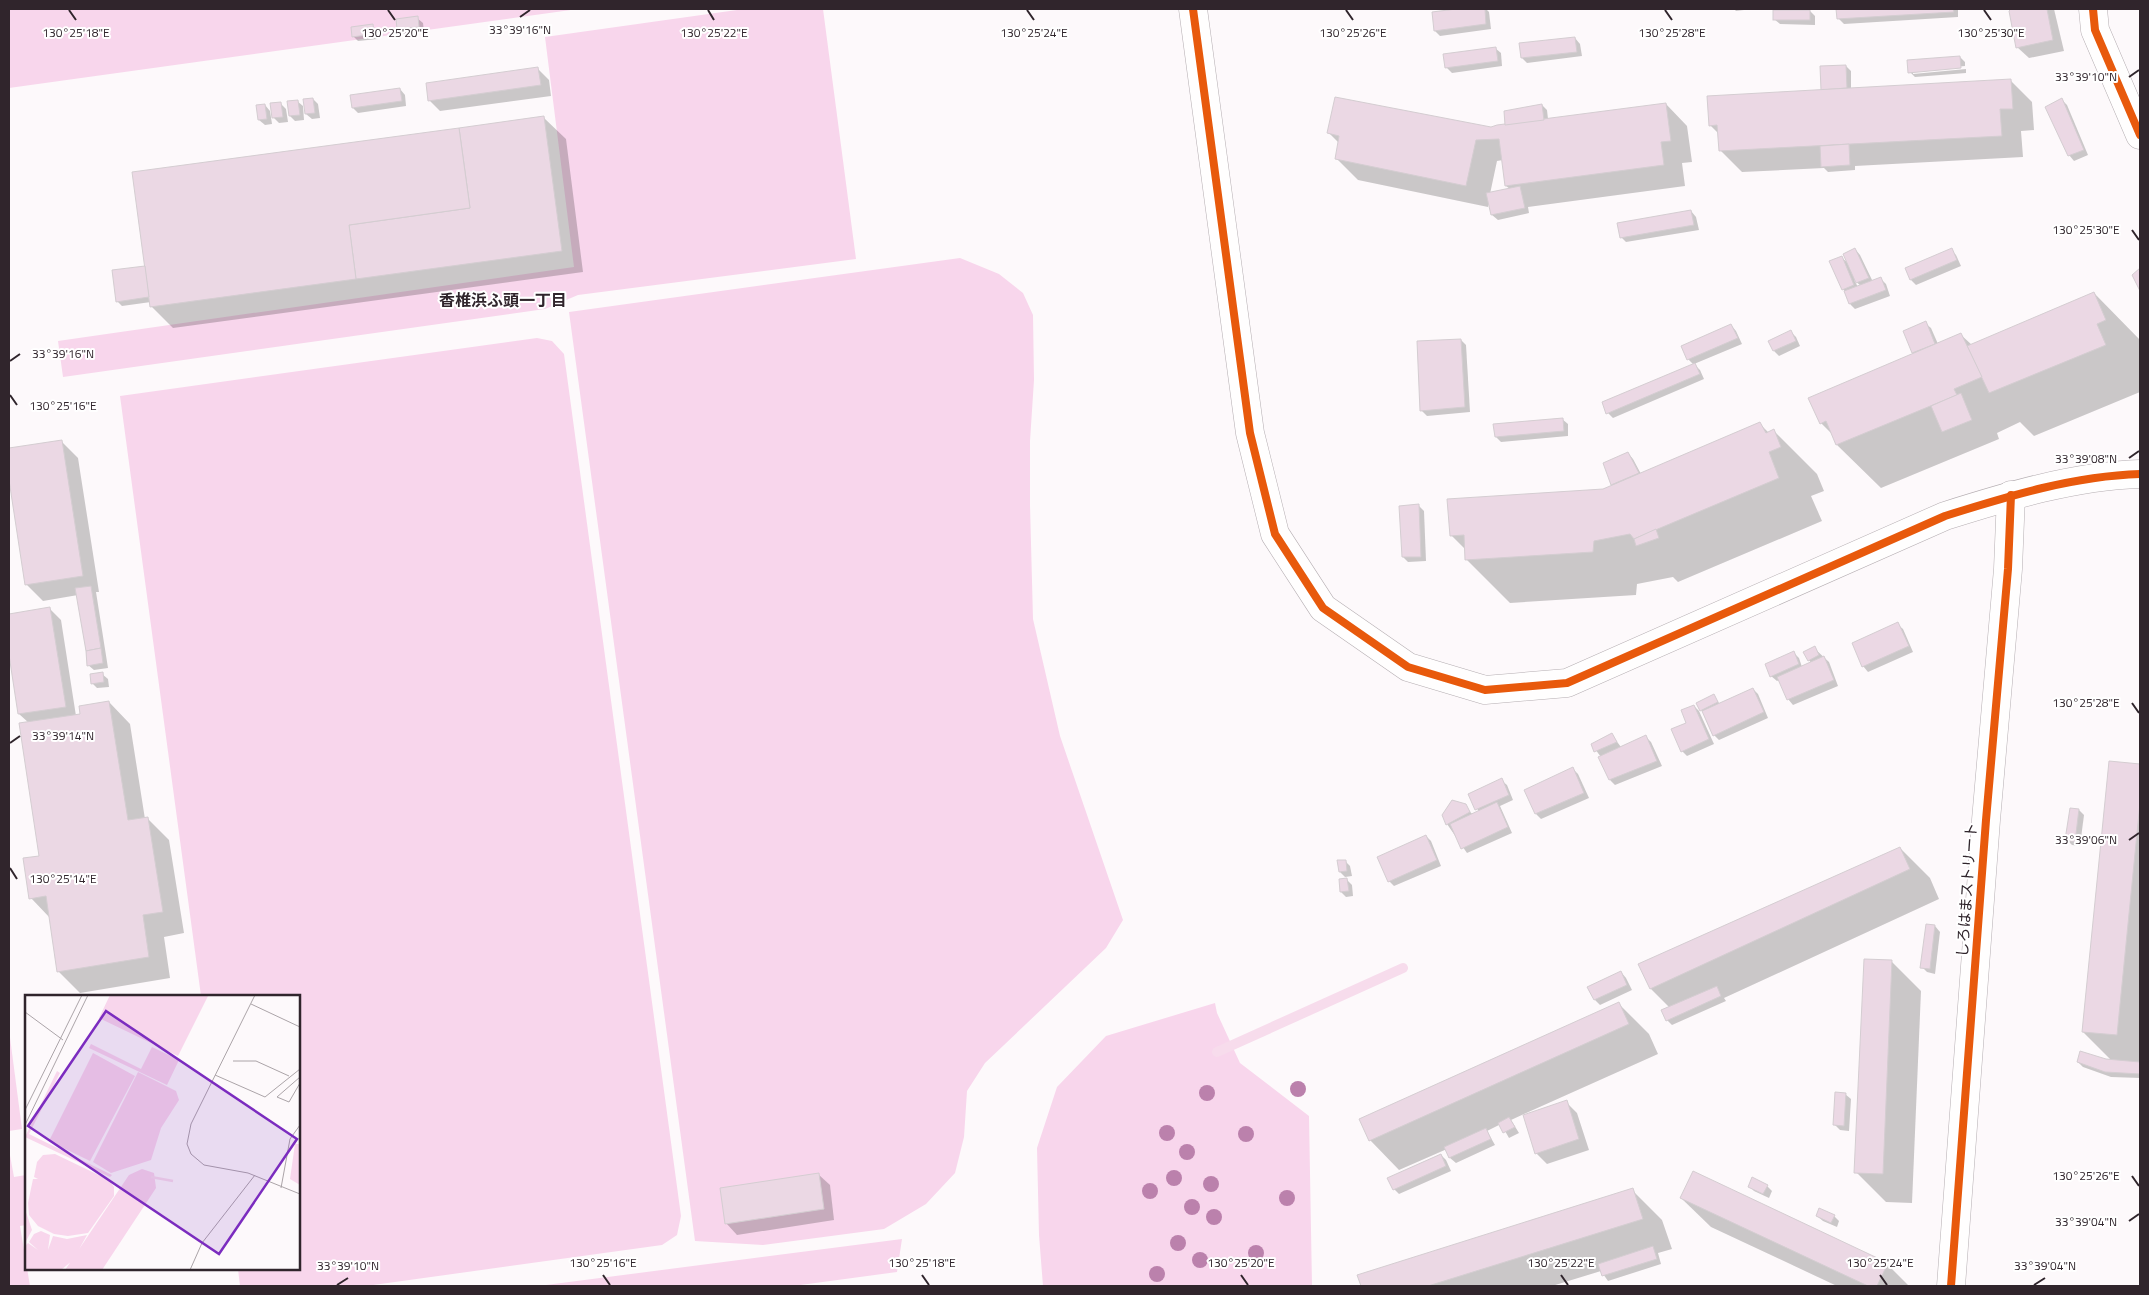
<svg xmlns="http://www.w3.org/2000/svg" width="2149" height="1295" viewBox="0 0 2149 1295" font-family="'Titillium Web','Noto Sans JP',sans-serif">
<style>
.green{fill:#f8d6ec}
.shadow{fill:#0003;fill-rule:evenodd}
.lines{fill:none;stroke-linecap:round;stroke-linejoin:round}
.stream{stroke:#f7dcec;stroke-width:10}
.building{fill:#ebd8e4;stroke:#d4cdd1}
.minor-casing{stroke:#b5aeb2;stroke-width:29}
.minor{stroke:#fffefe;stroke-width:28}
.cycleway-casing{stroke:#fff;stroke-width:11}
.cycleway{stroke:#e8590c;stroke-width:8}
.tree{fill:#bb81ac}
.ticks{fill:none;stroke:#30252c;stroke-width:2}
.labels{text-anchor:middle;stroke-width:4;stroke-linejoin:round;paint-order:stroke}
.street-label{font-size:15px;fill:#30252c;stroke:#fff}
.neighbourhood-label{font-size:16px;font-weight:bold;fill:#30252c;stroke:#fff}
.inset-river{fill:none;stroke:#f7dcec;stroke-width:2.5}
.inset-road{fill:none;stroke:#aba4a8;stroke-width:1}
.view{fill:#7b2cbf;fill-opacity:0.15;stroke:#7b2cbf;stroke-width:2.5}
.inset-edge{fill:none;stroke:#30252c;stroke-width:2.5}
.ticks-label{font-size:12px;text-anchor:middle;fill:#30252c;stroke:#fff;stroke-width:4;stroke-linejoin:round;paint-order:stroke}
</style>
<rect width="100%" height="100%" fill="#fdf9fb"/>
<g class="green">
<polygon points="9,9 578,9 9,88"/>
<polygon points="744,9 823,9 856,259 578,295 545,309 63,377 58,341 574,267 545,37"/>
<polygon points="960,258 999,274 1023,293 1033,315 1034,380 1030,441 1030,505 1033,619 1060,736 1123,920 1106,948 985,1063 967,1091 964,1137 955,1173 926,1204 884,1229 763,1245 695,1241 569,312"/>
<polygon points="537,338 552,341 564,354 681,1216 677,1235 662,1245 366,1286 240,1286 238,1269 299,1269 299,996 201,996 120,396"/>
<polygon points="1215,1003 1217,1013 1240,1063 1309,1116 1312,1286 1043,1286 1039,1235 1037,1148 1057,1087 1106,1036"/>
<polygon points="9,1030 22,1129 9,1131"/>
<polygon points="9,1150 14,1177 26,1175 26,1225 20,1226 30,1286 9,1286"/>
<polygon points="902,1239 897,1272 793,1286 538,1286"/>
</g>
<g class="shadow">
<polygon points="1466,9 1486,9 1489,12 1491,29 1440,36 1435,31 1433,13"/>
<polygon points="1734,9 1752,9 1736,11"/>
<polygon points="1838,9 1958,9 1958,17 1844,24 1839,19"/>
<polygon points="2013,9 2054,9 2064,51 2029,58 2017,47 2010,12"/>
<polygon points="1810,11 1815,16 1815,25 1780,24 1774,19"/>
<polygon points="417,18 423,23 424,32 404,34 399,29"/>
<polygon points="372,25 377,31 378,39 358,41 353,36"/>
<polygon points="1575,38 1580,44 1582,56 1527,63 1522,58"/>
<polygon points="1495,48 1501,53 1502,66 1452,73 1446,67"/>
<polygon points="1960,57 1965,62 1965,66 1913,71 1913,74 1966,69 1966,73 1915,77 1910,72 1909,61"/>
<polygon points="1846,66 1851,71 1851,89 2010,80 2032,102 2034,130 2021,131 2023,157 1855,166 1855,170 1828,172 1824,168 1742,172 1720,150 1719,134 1710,125 1822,91"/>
<polygon points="538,69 549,80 551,96 440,111 429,100"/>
<polygon points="400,89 405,95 406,106 358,113 353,108"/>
<polygon points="313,99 318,104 320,118 312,119 306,114"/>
<polygon points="2062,100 2067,105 2088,155 2074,161 2069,155"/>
<polygon points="297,101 303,106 304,120 295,121 290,116"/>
<polygon points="281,104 286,109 288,122 279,123 274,118"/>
<path d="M1666,104L1687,126L1692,162L1682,163L1685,186L1528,207L1529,213L1498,220L1492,215L1489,200L1488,207L1358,180L1336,158L1339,143L1329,133L1491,129L1507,125L1542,105L1547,110L1548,119ZM1503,160L1506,186L1510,189L1490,194L1497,161Z"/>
<polygon points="265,105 270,111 272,124 265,125 259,120"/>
<polygon points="544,118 566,139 583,272 173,328 151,306 151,302 122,306 117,301 146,267"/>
<polygon points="1691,211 1696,217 1699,230 1626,242 1621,237"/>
<path d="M1855,249L1860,255L1873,282L1881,279L1886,284L1890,296L1855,309L1850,304L1831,262L1841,257L1849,264ZM1854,280L1861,286L1858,287Z"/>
<polygon points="1951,250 1956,255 1961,266 1916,285 1911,280 1906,269"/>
<polygon points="2094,293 2140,340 2140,392 2034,436 2020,422 1997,433 1999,439 1881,488 1837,445 1834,436 1821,423 1914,354 1913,353 1925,323 1931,328 1938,344 1960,334 1972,345"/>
<polygon points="1731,325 1736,331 1742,344 1694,364 1700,370 1704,379 1613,418 1608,413 1694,365 1688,359"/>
<polygon points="1791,332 1796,337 1800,346 1779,356 1774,351 1770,342"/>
<polygon points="1461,340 1466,345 1470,412 1427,416 1421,410"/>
<polygon points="1562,419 1568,424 1568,436 1501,442 1496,437"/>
<polygon points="1759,423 1769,433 1774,431 1817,474 1824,491 1811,496 1822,521 1678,582 1673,577 1637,584 1636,595 1510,603 1467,560 1466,550 1451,535 1614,486 1612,484 1628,453 1633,459 1641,474"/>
<polygon points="62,442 78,458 99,592 96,592 108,668 94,670 88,665 78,595 43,601 26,584 9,472 9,450"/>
<polygon points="1419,506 1424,511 1426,561 1408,562 1403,557"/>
<polygon points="50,609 61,620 76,716 109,702 130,724 145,819 148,819 169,840 184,933 164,937 170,978 80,993 59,972 50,918 31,898 41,857 29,723 19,714 9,647 9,615"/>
<polygon points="1897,624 1903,629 1913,652 1868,672 1863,666"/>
<polygon points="1814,648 1829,662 1838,686 1793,705 1788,699 1779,680 1777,681 1771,676 1794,653 1799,658 1802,667 1811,663 1809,660"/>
<polygon points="102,674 108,679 109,687 97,688 92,683"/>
<polygon points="1753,689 1758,694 1768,718 1719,740 1714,735 1705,714 1701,710 1713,696 1720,704"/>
<polygon points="1694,706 1699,711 1714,744 1687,756 1682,751"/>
<polygon points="1612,735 1621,747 1646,737 1651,742 1662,766 1615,785 1610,780 1601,757 1592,745"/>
<polygon points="2110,763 2140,765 2140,1078 2111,1077 2083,1067 2078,1062 2112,1061 2083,1032"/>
<polygon points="1573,769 1578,774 1589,798 1541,819 1536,814"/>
<polygon points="1501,780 1507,785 1513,800 1500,806 1512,833 1467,853 1447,824 1465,806 1473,815 1479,812 1470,795"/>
<polygon points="2079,810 2084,815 2080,846 2072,845 2067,840"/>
<polygon points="1426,836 1431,841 1441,866 1394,886 1389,881"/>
<polygon points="1900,848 1930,878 1939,899 1724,998 1726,1001 1672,1025 1667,1020 1670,1008 1651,989 1640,965"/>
<polygon points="1345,861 1350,866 1352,876 1345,877 1340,872"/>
<polygon points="1347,880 1352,885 1353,896 1346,897 1341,892"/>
<polygon points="1927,925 1935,926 1940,932 1935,974 1927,972 1922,967"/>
<polygon points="1891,961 1921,991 1912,1203 1886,1202 1856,1172"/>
<polygon points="1621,972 1626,978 1632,990 1600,1005 1595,1000 1589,988"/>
<polygon points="1619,1004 1649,1034 1658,1054 1524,1114 1524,1116 1566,1102 1577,1113 1589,1150 1547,1164 1536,1153 1524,1114 1511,1120 1519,1133 1509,1138 1501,1124 1487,1131 1495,1145 1456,1163 1450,1158 1447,1149 1399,1170 1370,1140"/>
<polygon points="1845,1094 1851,1099 1849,1131 1840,1130 1835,1125"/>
<polygon points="1441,1155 1446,1160 1451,1171 1399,1194 1394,1189"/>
<polygon points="818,1174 830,1185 834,1220 737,1235 726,1223"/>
<polygon points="1749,1186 1767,1186 1772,1191 1769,1198 1754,1191"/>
<polygon points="1632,1190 1662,1220 1672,1249 1658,1253 1661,1264 1608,1281 1601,1271 1552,1286 1362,1286 1358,1276"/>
<polygon points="1681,1198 1887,1264 1909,1286 1837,1286 1711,1227"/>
<polygon points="1817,1216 1834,1216 1839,1221 1837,1227 1823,1221"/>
</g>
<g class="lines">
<polyline class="stream" points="1217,1052 1403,968"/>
</g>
<g class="building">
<polygon points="1456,9 1485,9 1486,24 1434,31 1432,12"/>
<polygon points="1836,9 1953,9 1954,12 1837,19"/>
<polygon points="2011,9 2047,9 2053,40 2016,48 2009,11"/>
<rect x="1773" y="10" width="37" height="10"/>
<polygon points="418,16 419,27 397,29 396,19"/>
<polygon points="373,24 374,34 352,37 351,27"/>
<polygon points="1575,37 1577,52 1521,58 1519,43"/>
<polygon points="1496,47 1498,61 1445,68 1443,54"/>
<polygon points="1960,56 1961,68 1908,73 1907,60"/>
<polygon points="1846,65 1847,88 1821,90 1820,66"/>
<polygon points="538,67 541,85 428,101 426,83"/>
<polygon points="2011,79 2013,109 2000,109 2002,136 1719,151 1717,125 1709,126 1707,96"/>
<polygon points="400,88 402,101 352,108 350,95"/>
<polygon points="1335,97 1491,127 1497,125 1666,103 1671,141 1661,142 1664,165 1505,186 1499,139 1476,140 1466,186 1335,159 1339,136 1327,133"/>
<polygon points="313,98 315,113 305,114 303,99"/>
<polygon points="2062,98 2084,150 2068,156 2045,107"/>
<polygon points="298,100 300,115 289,116 287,101"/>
<polygon points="281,102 283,117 272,118 270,103"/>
<polygon points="265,104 267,119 258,120 256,105"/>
<polygon points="1542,104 1544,120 1505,125 1504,111"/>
<polygon points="544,116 562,251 356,279 349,225 470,208 459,128"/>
<polygon points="459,128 470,208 349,225 356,279 150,307 132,172"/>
<polygon points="1849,144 1850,165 1821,167 1820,146"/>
<polygon points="1520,186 1525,208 1491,215 1486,193"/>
<polygon points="1691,210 1694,225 1620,238 1617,223"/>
<polygon points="1855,248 1869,278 1856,283 1843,254"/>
<polygon points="1952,248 1957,260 1910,280 1905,268"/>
<polygon points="1842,256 1854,285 1842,290 1829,261"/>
<polygon points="145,266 149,297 116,302 112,270"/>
<polygon points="2140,268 2140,291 2132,275"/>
<polygon points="1881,277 1886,290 1849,304 1844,291"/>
<polygon points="2094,292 2106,320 2097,324 2106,345 1989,393 1967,346"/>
<polygon points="1926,321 1935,344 1912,353 1903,331"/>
<polygon points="1731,324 1738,338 1687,360 1681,346"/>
<polygon points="1791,330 1796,341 1773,351 1768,341"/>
<polygon points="1961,333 1982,377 1954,389 1957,395 1836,445 1826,421 1820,424 1808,398"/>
<polygon points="1461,339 1465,407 1420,411 1417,341"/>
<polygon points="1695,363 1700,374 1606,414 1602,402"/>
<polygon points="1961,393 1972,420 1942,432 1931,406"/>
<polygon points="1563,418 1564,431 1495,437 1493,424"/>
<polygon points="1760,422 1766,433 1774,429 1781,447 1769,452 1779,478 1634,539 1630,534 1594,541 1593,552 1465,560 1464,535 1450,536 1447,499 1603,489"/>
<polygon points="62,440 83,576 25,585 9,480 9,448"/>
<polygon points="1628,452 1639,473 1611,485 1603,463"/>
<polygon points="1419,504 1421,557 1402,557 1399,506"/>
<polygon points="1656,529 1659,538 1636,546 1634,539"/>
<polygon points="91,586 101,648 86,651 75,588"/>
<polygon points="50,607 66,707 18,714 9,655 9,614"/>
<polygon points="1898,622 1909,646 1862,667 1852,643"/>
<polygon points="1815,646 1819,655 1808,661 1803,652"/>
<polygon points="101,648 103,663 87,666 86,651"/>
<polygon points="1794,651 1799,664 1770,677 1765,664"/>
<polygon points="1824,656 1834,680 1787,700 1777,677"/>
<polygon points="103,672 104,682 91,684 90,674"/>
<polygon points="1753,688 1764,712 1713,736 1702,711"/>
<polygon points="1714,694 1718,702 1700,711 1696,703"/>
<polygon points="109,701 128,820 148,817 163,912 143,915 149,957 57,972 46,896 29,899 23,858 39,856 19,723 80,714 79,706"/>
<polygon points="1694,705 1709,739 1681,752 1671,729 1686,723 1681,710"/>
<polygon points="1612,733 1617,742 1594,752 1591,744"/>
<polygon points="1646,735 1657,761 1609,780 1598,757"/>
<polygon points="2109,761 2140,764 2140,803 2117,1035 2082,1032"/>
<polygon points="1573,767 1584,793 1535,814 1524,790"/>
<polygon points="1502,778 1509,795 1475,810 1468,794"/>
<polygon points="1452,800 1466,804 1470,812 1446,825 1442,815"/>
<polygon points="1497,802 1508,827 1461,849 1450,824"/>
<polygon points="2070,808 2079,809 2075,842 2065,840"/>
<polygon points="1426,835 1437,860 1388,882 1377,857"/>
<polygon points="1900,847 1910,869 1650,989 1638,964"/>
<polygon points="1337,860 1346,860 1347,871 1339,872"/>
<polygon points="1347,878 1349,891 1340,892 1339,879"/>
<polygon points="1926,924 1935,925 1930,969 1920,968"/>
<polygon points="1864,959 1892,960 1883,1174 1854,1173"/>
<polygon points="1621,971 1627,985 1594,1000 1587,987"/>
<polygon points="1717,986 1721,996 1666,1021 1661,1010"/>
<polygon points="1619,1002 1629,1024 1369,1141 1359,1119"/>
<polygon points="2080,1051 2106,1059 2140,1062 2140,1074 2105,1072 2077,1062"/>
<polygon points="1835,1092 1846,1093 1844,1126 1833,1125"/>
<polygon points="1567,1100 1579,1139 1535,1154 1523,1115"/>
<polygon points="1509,1117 1515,1127 1503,1133 1498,1123"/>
<polygon points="1486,1128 1491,1139 1449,1158 1444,1147"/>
<polygon points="1441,1154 1446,1166 1393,1190 1387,1178"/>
<polygon points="1693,1171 1888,1263 1877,1286 1868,1286 1680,1198"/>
<polygon points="819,1173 824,1209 725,1224 720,1188"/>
<polygon points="1752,1177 1768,1185 1763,1194 1748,1187"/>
<polygon points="1633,1188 1643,1219 1428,1286 1361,1286 1357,1275"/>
<polygon points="1819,1208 1835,1215 1831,1223 1816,1216"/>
<polygon points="1653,1246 1657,1259 1602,1276 1598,1264"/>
</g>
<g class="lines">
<g class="minor-casing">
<g id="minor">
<path d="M1193,9L1250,433L1275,534L1323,608L1408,667L1485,690L1567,683L1945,516C2008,496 2074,476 2140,474"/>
<polyline points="2093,9 2095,30 2140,135"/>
<polyline points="1951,1286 1986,820 2008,569 2011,495"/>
</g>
</g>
<use href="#minor" class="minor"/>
<g class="cycleway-casing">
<g id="cycleway">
<path d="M1193,9L1250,433L1275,534L1323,608L1408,667L1485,690L1567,683L1945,516C2008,496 2074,476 2140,474"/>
<polyline points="2093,9 2095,30 2140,135"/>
<polyline points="1951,1286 1986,820 2008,569 2011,495"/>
</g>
</g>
<use href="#cycleway" class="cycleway"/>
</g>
<g class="tree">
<circle cx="1298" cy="1089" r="8"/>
<circle cx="1207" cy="1093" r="8"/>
<circle cx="1167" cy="1133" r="8"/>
<circle cx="1246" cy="1134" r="8"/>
<circle cx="1187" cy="1152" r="8"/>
<circle cx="1174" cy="1178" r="8"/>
<circle cx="1211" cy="1184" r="8"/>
<circle cx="1150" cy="1191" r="8"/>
<circle cx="1287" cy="1198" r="8"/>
<circle cx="1192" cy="1207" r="8"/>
<circle cx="1214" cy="1217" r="8"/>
<circle cx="1178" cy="1243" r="8"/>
<circle cx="1256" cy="1253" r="8"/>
<circle cx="1200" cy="1260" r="8"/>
<circle cx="1157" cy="1274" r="8"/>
</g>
<path class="ticks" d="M69,10L76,20M388,10L395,20M708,10L714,20M1027,10L1034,20M1346,10L1353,20M1665,10L1672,20M1984,10L1991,20M520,17L530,10M2129,77L2139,70M2132,230L2139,240M10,361L20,354M10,395L17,405M2129,458L2139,451M2132,703L2139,713M10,743L20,736M2129,840L2139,833M10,868L17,879M2132,1176L2139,1186M2129,1221L2139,1214M603,1275L610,1285M922,1275L929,1285M1241,1275L1248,1285M1561,1275L1568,1285M1880,1275L1887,1285M337,1285L348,1278M2034,1285L2045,1278"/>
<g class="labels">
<g class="street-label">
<text transform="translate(1967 890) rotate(-86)" y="5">しろはまストリート</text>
</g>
<g class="neighbourhood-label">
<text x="503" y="306">香椎浜ふ頭一丁目</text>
</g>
</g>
<g transform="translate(25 995)">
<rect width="275" height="275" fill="#fdf9fb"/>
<path d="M85,0H181L183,1L153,61L74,23ZM66,49L116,74L127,52L154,65L142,90L64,53ZM68,58L110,81L65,166L24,146ZM32,76L35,78L4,139L87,180L85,182L0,142ZM113,77L151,96L154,105L136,133L126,165L86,178L68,167ZM270,149H275V190L265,184ZM30,159L84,185L89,192V201L63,238L43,241L29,239L13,231L4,220L3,208L8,184H13L9,182L12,167L18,160ZM117,174L129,178L131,193L77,275H40L104,180ZM0,214L7,235L0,248ZM16,236L25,240L23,255L28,241L42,244L62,240L48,265L36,275H0V251L3,248L13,255L4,247L9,239Z" fill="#f8d6ec"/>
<path class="inset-river" d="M126,182L148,186"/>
<path class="inset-road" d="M230,0L166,129L162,149L166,159L179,170L223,178L275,199M226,9L275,32M0,17L38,45M208,66H231L264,81M190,80L240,102L275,74M275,82L252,102L264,107L275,88M0,115L57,0M0,130L63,0M256,193L265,144L275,130M165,275L177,248L230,180"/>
<path class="view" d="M81,16L272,144L194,259L3,131Z"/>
<rect width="275" height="275" class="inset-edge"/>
</g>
<g class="ticks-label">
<text x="520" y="34">33°39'16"N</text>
<text x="1991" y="37">130°25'30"E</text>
<text x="76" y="37">130°25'18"E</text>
<text x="395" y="37">130°25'20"E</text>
<text x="714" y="37">130°25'22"E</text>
<text x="1034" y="37">130°25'24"E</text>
<text x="1353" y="37">130°25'26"E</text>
<text x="1672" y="37">130°25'28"E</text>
<text x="2086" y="81">33°39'10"N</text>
<text x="2086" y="234">130°25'30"E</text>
<text x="63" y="358">33°39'16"N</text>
<text x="63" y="410">130°25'16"E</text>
<text x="2086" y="463">33°39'08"N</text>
<text x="2086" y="707">130°25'28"E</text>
<text x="63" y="740">33°39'14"N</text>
<text x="2086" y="844">33°39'06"N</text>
<text x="63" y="883">130°25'14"E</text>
<text x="2086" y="1180">130°25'26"E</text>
<text x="2086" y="1226">33°39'04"N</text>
<text x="603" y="1267">130°25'16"E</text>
<text x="922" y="1267">130°25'18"E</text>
<text x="1241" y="1267">130°25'20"E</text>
<text x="1561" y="1267">130°25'22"E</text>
<text x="1880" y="1267">130°25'24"E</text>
<text x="348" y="1270">33°39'10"N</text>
<text x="2045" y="1270">33°39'04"N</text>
</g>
<rect width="2149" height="1295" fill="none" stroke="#30252c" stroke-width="20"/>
</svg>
